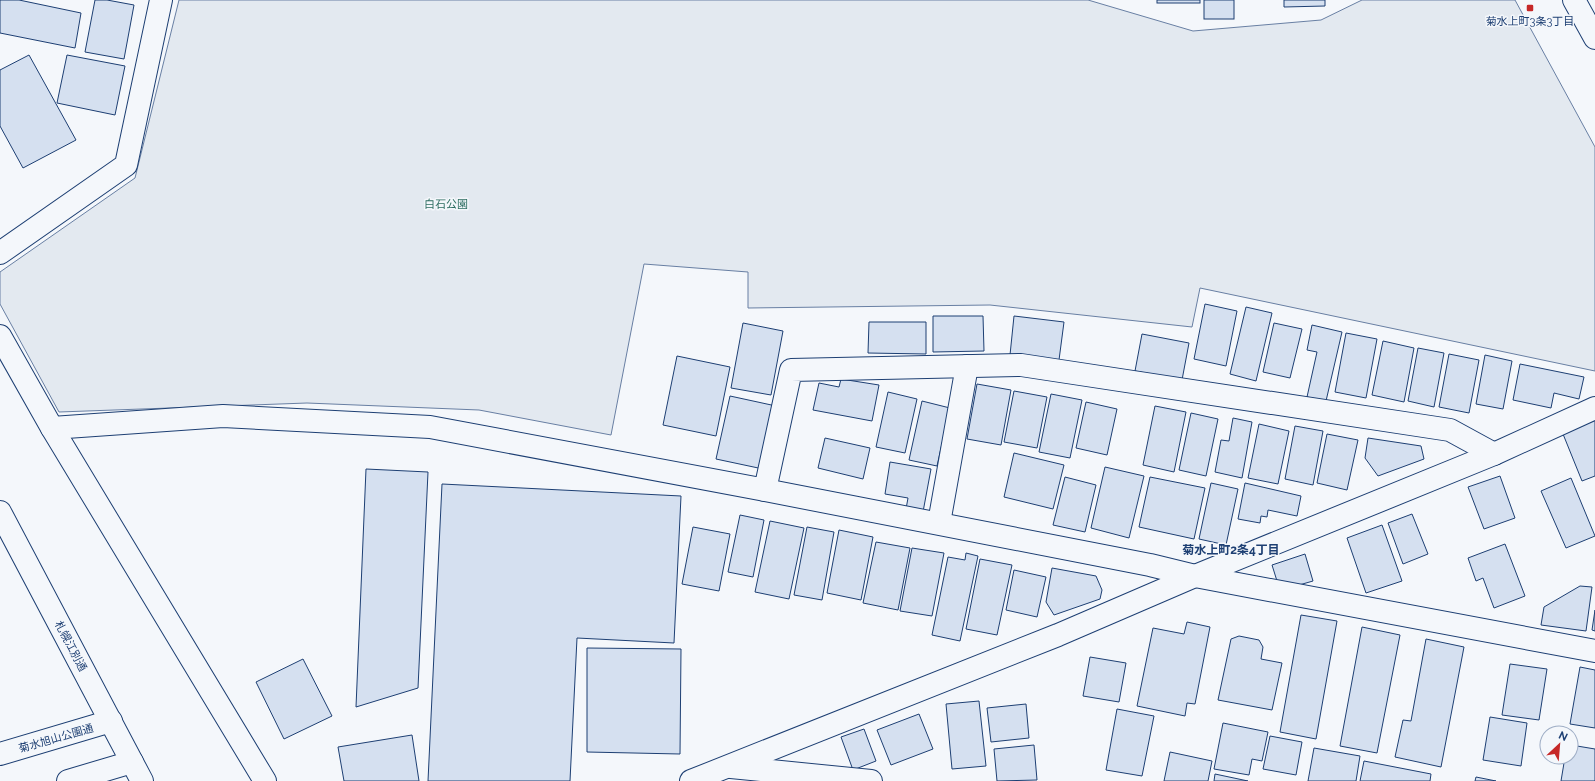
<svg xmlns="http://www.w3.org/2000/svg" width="1595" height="781" viewBox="0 0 1595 781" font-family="Raleway,'Noto Sans JP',sans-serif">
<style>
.green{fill:#e3e9f0;stroke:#687fa3}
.building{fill:#d5e0f0;stroke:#1d3f73}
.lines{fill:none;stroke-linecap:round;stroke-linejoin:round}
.street-casing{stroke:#1d3f73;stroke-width:24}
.secondary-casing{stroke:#1d3f73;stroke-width:24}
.highway-casing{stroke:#1d3f73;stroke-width:24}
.street{stroke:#f4f7fb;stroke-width:22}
.secondary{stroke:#f4f7fb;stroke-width:22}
.highway{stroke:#f4f7fb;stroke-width:22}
.poi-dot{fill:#c62828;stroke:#f4f7fb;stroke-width:1.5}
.labels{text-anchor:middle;stroke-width:3;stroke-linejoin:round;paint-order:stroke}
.poi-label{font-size:11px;fill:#1d3f73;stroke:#f4f7fb}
.park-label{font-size:11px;fill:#2c6c60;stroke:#f4f7fb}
.street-label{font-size:11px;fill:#1d3f73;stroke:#f4f7fb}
.neighbourhood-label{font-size:12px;font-weight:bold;fill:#1d3f73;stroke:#f4f7fb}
</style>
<rect width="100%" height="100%" fill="#f4f7fb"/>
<polygon class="green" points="179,0 1088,0 1193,31 1321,20 1362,0 1515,0 1595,147 1595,371 1200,288 1192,327 990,305 748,308 748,272 644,264 611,435 479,410 307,403 59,412 0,304 0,272 135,178"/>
<g class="building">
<polygon points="0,0 19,0 81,13 75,48 0,33"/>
<polygon points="95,0 107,0 134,5 124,59 85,52"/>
<rect x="1157" y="0" width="43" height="3"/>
<rect x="1204" y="0" width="30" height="19"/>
<polygon points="1284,0 1325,0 1325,6 1284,7"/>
<polygon points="29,55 76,140 23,168 0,126 0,70"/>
<polygon points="67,55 125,66 115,115 57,103"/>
<polygon points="1205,304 1237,311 1226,366 1194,359"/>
<polygon points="1246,307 1272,313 1256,381 1230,374"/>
<polygon points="933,316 983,316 984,351 933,352"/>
<polygon points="1014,316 1064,322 1059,360 1010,355"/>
<polygon points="869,322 926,322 926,354 868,353"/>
<polygon points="743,323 783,331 771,395 731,388"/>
<polygon points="1274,323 1302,329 1290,378 1263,372"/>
<polygon points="1312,325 1342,332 1326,401 1307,397 1317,352 1307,350"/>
<polygon points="1346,333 1377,339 1366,398 1335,392"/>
<polygon points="1142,334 1189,343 1182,380 1135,371"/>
<polygon points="1383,341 1414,348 1404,402 1372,395"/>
<polygon points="1418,348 1444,353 1434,407 1408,401"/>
<polygon points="1449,354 1479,360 1469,413 1439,407"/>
<polygon points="1485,355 1512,361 1503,409 1476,404"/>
<polygon points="677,356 730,367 716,436 663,425"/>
<polygon points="1520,364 1584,377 1579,399 1554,393 1551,408 1513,400"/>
<polygon points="841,379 879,385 872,421 813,410 819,383 839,387"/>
<polygon points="977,384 1011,390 1001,445 967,439"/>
<polygon points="1014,391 1047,397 1037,448 1004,442"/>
<polygon points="888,392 917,399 905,453 876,447"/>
<polygon points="1051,394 1082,400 1070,458 1039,452"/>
<polygon points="730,396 776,406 763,469 716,459"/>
<polygon points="922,401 950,408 937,466 909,460"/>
<polygon points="1086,402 1117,409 1107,455 1076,448"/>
<polygon points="1155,406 1186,412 1174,472 1143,465"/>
<polygon points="1191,413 1218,419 1206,476 1179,470"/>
<polygon points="1233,418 1252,422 1242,478 1215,472 1221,440 1229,441"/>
<polygon points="1595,420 1595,476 1582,481 1563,434"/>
<polygon points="1259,424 1289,431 1278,484 1248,478"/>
<polygon points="1295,426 1323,431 1313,485 1285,479"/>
<polygon points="1327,434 1358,440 1347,490 1317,483"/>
<polygon points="825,438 870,448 863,479 818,468"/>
<polygon points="1368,438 1421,446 1424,459 1378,476 1365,458"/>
<polygon points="1014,453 1064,465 1053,509 1004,497"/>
<polygon points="890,462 931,469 923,512 906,509 908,498 885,494"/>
<polygon points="1105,467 1144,476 1129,538 1091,528"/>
<polygon points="366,469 428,472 418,688 356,707"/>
<polygon points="1500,476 1515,518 1484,529 1468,487"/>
<polygon points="1065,477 1096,485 1085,532 1053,525"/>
<polygon points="1150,477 1205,488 1194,539 1139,527"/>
<polygon points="1571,478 1595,536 1566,548 1541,491"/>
<polygon points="1211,483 1238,489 1226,545 1199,539"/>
<polygon points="1245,483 1301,496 1297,516 1268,510 1267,517 1261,516 1260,523 1238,519"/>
<polygon points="442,484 681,496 674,643 577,638 570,781 428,781"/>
<polygon points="1412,514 1428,554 1403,564 1388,523"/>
<polygon points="740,515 764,520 753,577 728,572"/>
<polygon points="770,521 804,528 789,599 755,592"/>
<polygon points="1382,525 1402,581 1366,593 1347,538"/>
<polygon points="693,527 730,534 719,591 682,584"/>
<polygon points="807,527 834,532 822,600 794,595"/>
<polygon points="839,530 873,537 861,600 827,593"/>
<polygon points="876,542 910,548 898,610 863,603"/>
<polygon points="1505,544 1525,596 1494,608 1483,578 1476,581 1468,558"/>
<polygon points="912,548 944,553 932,616 900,611"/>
<polygon points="966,553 978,556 960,641 932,635 948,557 965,560"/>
<polygon points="1305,554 1313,581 1299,585 1277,581 1272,565"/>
<polygon points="980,559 1012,565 997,635 966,629"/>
<polygon points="1052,568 1096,576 1102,590 1100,599 1054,615 1046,602"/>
<polygon points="1014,570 1046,577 1037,617 1006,610"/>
<polygon points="1580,586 1592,587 1586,631 1541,625 1544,607"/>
<polygon points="1595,610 1595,631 1592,630"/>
<polygon points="1301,615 1337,621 1316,739 1280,732"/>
<polygon points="1187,622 1210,627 1195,704 1187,703 1185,716 1137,706 1153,628 1184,634"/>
<polygon points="1362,627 1400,635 1377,753 1340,746"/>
<polygon points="1239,636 1259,640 1263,647 1261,659 1282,663 1272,710 1218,700 1231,639"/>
<polygon points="1426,639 1464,647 1441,767 1395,757 1403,720 1411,721"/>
<polygon points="587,648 681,649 680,754 587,752"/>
<polygon points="1090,657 1126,663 1119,702 1083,696"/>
<polygon points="303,659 332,716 284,739 256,682"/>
<polygon points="1510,664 1547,669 1539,720 1502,715"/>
<polygon points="1580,667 1595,670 1595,728 1570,724"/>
<polygon points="979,701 986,766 952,769 946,704"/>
<polygon points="1026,704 1029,738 991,742 987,708"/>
<polygon points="1117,709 1154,716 1142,776 1106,770"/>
<polygon points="919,714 933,749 891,765 877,730"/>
<polygon points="1490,717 1527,723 1521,766 1483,760"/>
<polygon points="1223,723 1268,732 1262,761 1252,759 1249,775 1214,769"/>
<polygon points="864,729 876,761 853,770 841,737"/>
<polygon points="412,735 419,781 344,781 338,747"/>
<polygon points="1270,736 1302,742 1296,775 1263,769"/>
<polygon points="1034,745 1037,780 997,781 994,749"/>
<polygon points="1571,745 1595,749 1595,781 1561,781 1565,757 1571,757"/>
<polygon points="1314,748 1360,756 1356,781 1308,781"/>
<polygon points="1170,752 1212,761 1208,781 1164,781"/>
<polygon points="1364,761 1431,774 1430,781 1360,781"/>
<polygon points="1215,774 1248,781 1214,781"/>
<polygon points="1476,777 1496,781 1475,781"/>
</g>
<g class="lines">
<g class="street-casing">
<g id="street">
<polyline points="0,253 126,165 161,0"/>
<polyline points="0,336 52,428 265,781"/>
<polyline points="52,428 223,416 430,427 765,490 791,370 1021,365 1450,430 1494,454"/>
<polyline points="765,490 1150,565 1195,576 1595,651"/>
<polyline points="939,523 967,366"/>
<polyline points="731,767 871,781"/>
<polyline points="691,781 1058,635 1195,576 1494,454 1595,408"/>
</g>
</g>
<g class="secondary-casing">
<g id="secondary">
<polyline points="1574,0 1595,38"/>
<polyline points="0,754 111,721"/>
<polyline points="68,781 132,762"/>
</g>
</g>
<g class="highway-casing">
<polyline id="highway" points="0,512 142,781"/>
</g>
<use href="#street" class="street"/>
<use href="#secondary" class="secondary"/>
<use href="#highway" class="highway"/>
</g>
<rect class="poi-dot" x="1526" y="4" width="8" height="8" rx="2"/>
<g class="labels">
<g class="poi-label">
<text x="1530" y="25">菊水上町3条3丁目</text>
</g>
<g class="park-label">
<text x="446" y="208">白石公園</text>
</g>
<g class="street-label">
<text transform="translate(71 646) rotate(62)" y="4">札幌江別通</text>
<text transform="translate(56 738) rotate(-16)" y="4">菊水旭山公園通</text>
</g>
<g class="neighbourhood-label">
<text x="1231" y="554">菊水上町2条4丁目</text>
</g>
</g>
<g transform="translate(1559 745) rotate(26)"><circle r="19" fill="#f4f7fb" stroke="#9eadc5"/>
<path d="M0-3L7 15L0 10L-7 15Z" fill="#c62828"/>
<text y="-6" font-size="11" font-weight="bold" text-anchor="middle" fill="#1d3f73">N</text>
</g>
</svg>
